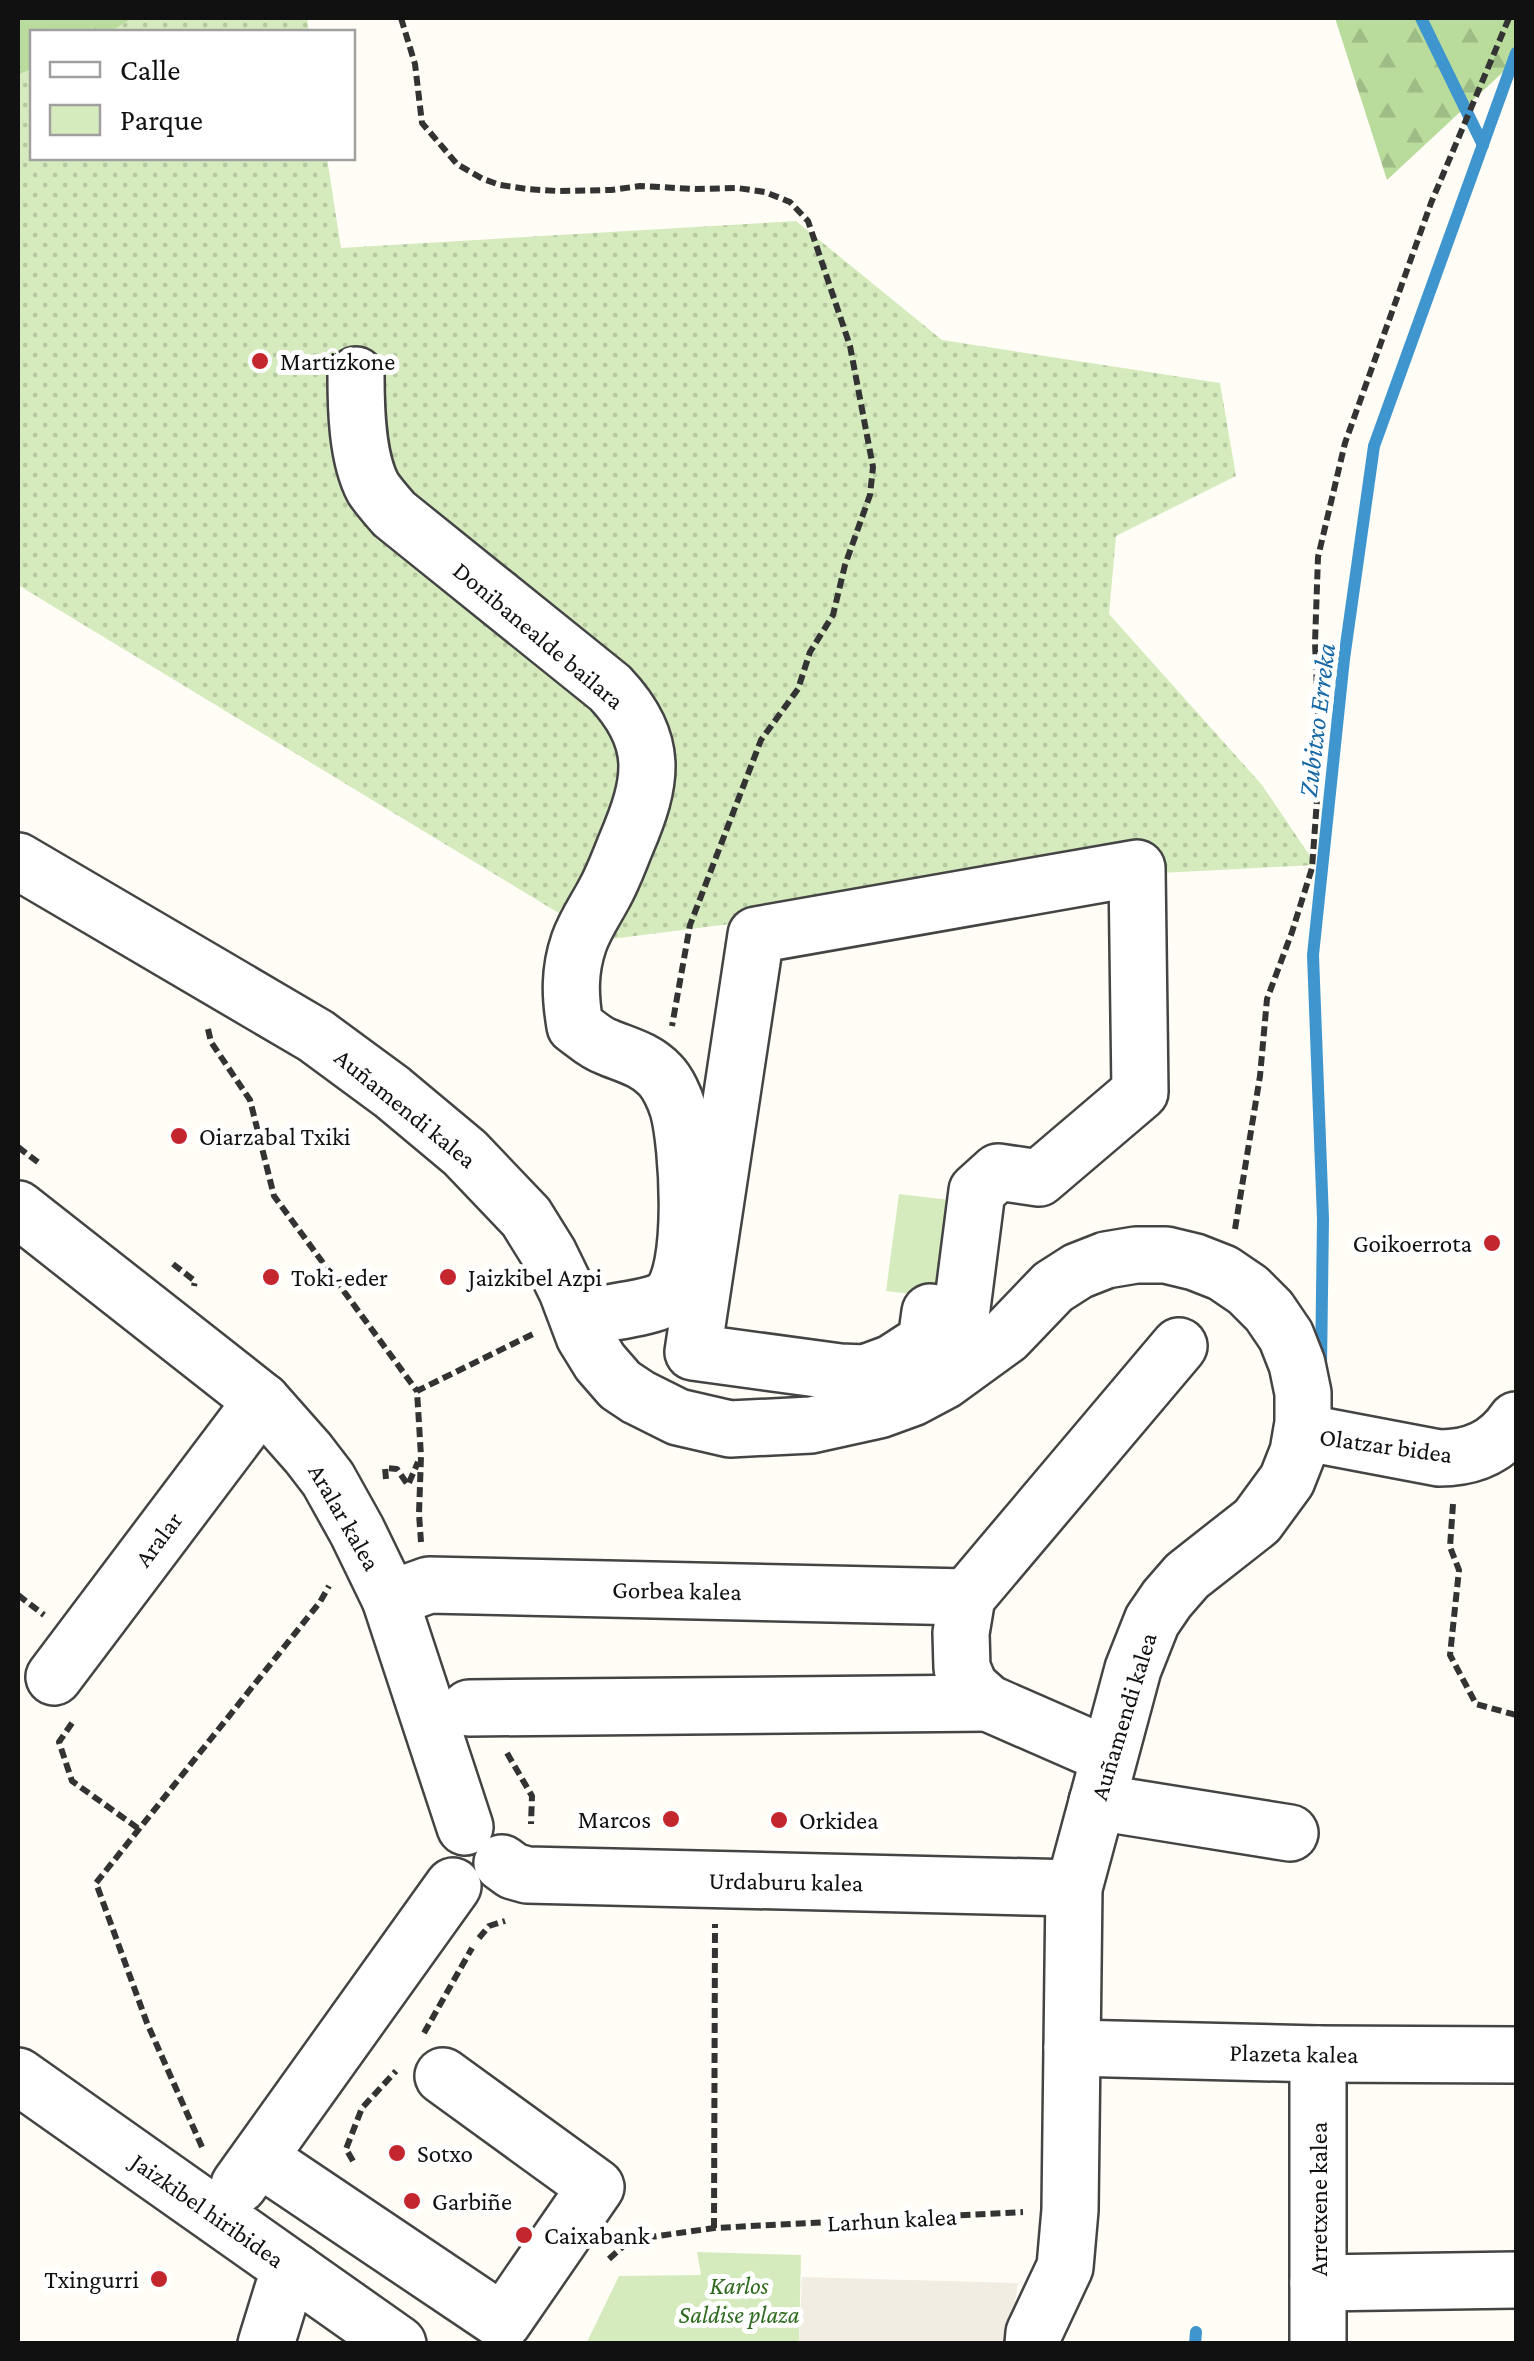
<svg xmlns="http://www.w3.org/2000/svg" width="1534" height="2361" viewBox="0 0 1534 2361" font-family="'Crimson Pro',serif">
<style>
.grass{fill:url(#grass-dots)}
.forest{fill:url(#forest-firs)}
.park{fill:#d5ebbd}
.plaza{fill:#f1ede2}
.lines{fill:none;stroke-linecap:round;stroke-linejoin:round}
.stream{stroke:#3f96cf;stroke-width:12}
.minor-casing{stroke:#444;stroke-width:60}
.path{stroke:#333;stroke-width:6;stroke-dasharray:10 5;stroke-linecap:butt}
.minor{stroke:#fff;stroke-width:55}
.poi-dot{fill:#c4262e;stroke:#fff;stroke-width:4}
.labels{text-anchor:middle;stroke-width:10;stroke-linejoin:round;paint-order:stroke}
.poi-label{font-size:25px;fill:#111;stroke:#fff;text-anchor:start}
.street-label{font-size:25px;fill:#111;stroke:#fff}
.park-label{font-size:25px;font-style:italic;fill:#2f6b1f;stroke:#fff}
.water-label{font-size:28px;font-style:italic;fill:#1768a6;stroke:#fff}
</style>
<defs>
<pattern id="grass-dots" width="8" height="8" patternUnits="userSpaceOnUse" patternTransform="scale(2.5)"><rect width="8" height="8" fill="#d5ebbd"/><path d="M2 2h.1M6 6h.1" fill="none" stroke="#b6c8a1" stroke-width="1.8" stroke-linecap="round"/></pattern>
<pattern id="forest-firs" width="22" height="20" patternUnits="userSpaceOnUse" patternTransform="scale(2.5)"><rect width="22" height="20" fill="#b9dc9c"/><path d="M5 1l3.5 6h-7zM16 11l3.5 6h-7z" fill="#9ebc85"/></pattern>
</defs>
<rect width="100%" height="100%" fill="#fffdf5"/>
<g class="grass">
<polygon points="133,18 307,18 309,32 110,32"/>
<polygon points="32,69 32,158 327,158 341,248 796,221 942,340 1220,383 1236,476 1116,536 1109,614 1262,785 1316,865 1121,875 603,940 18,585 18,75"/>
</g>
<g class="forest">
<polygon points="18,18 133,18 110,32 32,32 32,69 18,75"/>
<polygon points="1335,18 1516,18 1516,60 1387,180"/>
</g>
<g class="park">
<polygon points="899,1194 958,1201 945,1298 886,1291"/>
<polygon points="697,2252 801,2255 799,2343 586,2344 619,2276 701,2275"/>
</g>
<polygon class="plaza" points="802,2277 1018,2283 1008,2343 799,2344"/>
<g class="lines">
<g class="stream">
<polyline points="1421,18 1483,145"/>
<polyline points="1321,1367 1323,1219 1313,955 1344,659 1374,446 1516,53"/>
<polyline points="1195,2344 1196,2332"/>
</g>
<g class="minor-casing">
<g id="minor">
<path d="M356,375C356,409 357,458 373,488C379,497 387,506 394,514L610,688C660,741 653,781 626,844C619,861 613,878 604,894C596,909 585,925 579,942C569,971 570,996 575,1026C585,1033 595,1043 607,1047C626,1055 645,1059 660,1075C668,1083 675,1099 678,1109C688,1144 696,1274 668,1297C655,1308 597,1314 578,1318"/>
<polyline points="18,861 316,1036 392,1092 465,1153 526,1217 549,1254 567,1291 584,1336 600,1362 620,1385 638,1397 678,1417 730,1429 811,1425 879,1410 912,1398 944,1381 1006,1336 1053,1287 1078,1271 1106,1260 1136,1255 1166,1255 1195,1262 1223,1273 1248,1290 1269,1311 1286,1336 1297,1364 1303,1393 1303,1423 1298,1452 1287,1480 1257,1521 1187,1576 1167,1599 1152,1621 1133,1669 1074,1888 1070,2210 1065,2267 1034,2333 1033,2344"/>
<polygon points="1137,868 1140,1092 1039,1178 998,1172 977,1191 961,1316 930,1312 926,1341 892,1363 865,1373 840,1372 693,1352 756,935"/>
<polyline points="18,1209 262,1401 308,1453 328,1479 357,1531 390,1599 465,1827"/>
<path d="M1302,1432L1439,1458C1472,1458 1498,1447 1516,1420"/>
<polyline points="390,1599 429,1585 967,1597"/>
<polyline points="54,1677 262,1401"/>
<polyline points="469,1708 988,1703"/>
<polyline points="1109,1756 988,1703 970,1687 962,1668 961,1633 967,1597 1179,1346"/>
<polyline points="1097,1802 1290,1833"/>
<polyline points="502,1863 513,1871 527,1875 1074,1888"/>
<polyline points="1072,2048 1318,2054 1516,2055"/>
<polyline points="1318,2054 1318,2344"/>
<polyline points="18,2076 398,2344"/>
<polyline points="259,2158 503,2322 596,2187 443,2076"/>
<polyline points="239,2185 453,1886"/>
<polyline points="1318,2283 1516,2280"/>
<polyline points="266,2344 283,2289 296,2272"/>
</g>
</g>
<g class="path">
<polyline points="401,18 415,64 422,123 457,164 483,179 500,185 527,189 557,191 611,190 640,186 695,189 737,188 765,192 790,202 808,221 850,346 873,467 870,495 845,565 833,615 810,652 798,689 761,740 690,925 672,1026"/>
<polyline points="208,1029 211,1042 250,1100 274,1196 417,1391"/>
<polyline points="18,1147 39,1163"/>
<polyline points="1235,1229 1260,1076 1267,999 1292,932 1312,868 1320,759 1315,643 1318,557 1345,443 1431,203 1509,18"/>
<polyline points="173,1264 195,1281 194,1286"/>
<polyline points="386,1479 385,1468 397,1469 408,1485 418,1462"/>
<polyline points="1453,1504 1450,1547 1459,1570 1450,1655 1476,1704 1516,1715"/>
<polyline points="421,1542 419,1514 421,1456 417,1391 535,1333"/>
<polyline points="18,1595 44,1615"/>
<polyline points="72,1723 59,1742 72,1781 139,1829"/>
<polyline points="507,1753 532,1796 531,1824"/>
<polyline points="479,1938 489,1926 505,1921"/>
<polyline points="424,2033 472,1948"/>
<polyline points="202,2147 147,2023 96,1883 320,1602 329,1586"/>
<polyline points="353,2161 346,2149 362,2108 396,2071"/>
<polyline points="714,2228 715,1924"/>
<polyline points="609,2259 630,2240 714,2228 1023,2212"/>
</g>
<use href="#minor" class="minor"/>
</g>
<g class="poi-dot">
<circle cx="260" cy="361" r="10"/>
<circle cx="179" cy="1136" r="10"/>
<circle cx="1492" cy="1243" r="10"/>
<circle cx="271" cy="1277" r="10"/>
<circle cx="448" cy="1277" r="10"/>
<circle cx="671" cy="1819" r="10"/>
<circle cx="779" cy="1820" r="10"/>
<circle cx="397" cy="2153" r="10"/>
<circle cx="412" cy="2201" r="10"/>
<circle cx="524" cy="2235" r="10"/>
<circle cx="159" cy="2279" r="10"/>
</g>
<g class="labels">
<g class="poi-label">
<text x="280" y="370">Martizkone</text>
<text x="199" y="1145">Oiarzabal Txiki</text>
<text x="1472" y="1252" text-anchor="end">Goikoerrota</text>
<text x="291" y="1286">Toki-eder</text>
<text x="468" y="1286">Jaizkibel Azpi</text>
<text x="651" y="1828" text-anchor="end">Marcos</text>
<text x="799" y="1829">Orkidea</text>
<text x="417" y="2162">Sotxo</text>
<text x="432" y="2210">Garbiñe</text>
<text x="544" y="2244">Caixabank</text>
<text x="139" y="2288" text-anchor="end">Txingurri</text>
</g>
<g class="street-label">
<text transform="translate(539 635) rotate(40)" y="9">Donibanealde bailara</text>
<text transform="translate(406 1108) rotate(39)" y="9">Auñamendi kalea</text>
<text transform="translate(1386 1445) rotate(8)" y="9">Olatzar bidea</text>
<text transform="translate(345 1517) rotate(60)" y="9">Aralar kalea</text>
<text transform="translate(158 1539) rotate(-53)" y="9">Aralar</text>
<text transform="translate(677 1590) rotate(1)" y="9">Gorbea kalea</text>
<text transform="translate(1123 1716) rotate(-73)" y="9">Auñamendi kalea</text>
<text transform="translate(786 1881) rotate(1)" y="9">Urdaburu kalea</text>
<text transform="translate(1294 2053) rotate(1)" y="9">Plazeta kalea</text>
<text transform="translate(1318 2199) rotate(-90)" y="9">Arretxene kalea</text>
<text transform="translate(208 2210) rotate(35)" y="9">Jaizkibel hiribidea</text>
<text transform="translate(892 2219) rotate(-3)" y="9">Larhun kalea</text>
</g>
<g class="park-label">
<text x="739" y="2294">Karlos<tspan x="739" dy="29">Saldise plaza</tspan></text>
</g>
<g class="water-label">
<text transform="translate(1316 720) rotate(-83)" y="10">Zubitxo Erreka</text>
</g>
</g>
<rect width="1534" height="2361" fill="none" stroke="#111111" stroke-width="40"/>
<rect x="30" y="30" width="325" height="130" fill="#ffffff" stroke="#a0a0a0" stroke-width="2.5"/>
<rect x="50" y="62" width="50" height="15" fill="#ffffff" stroke="#a0a0a0" stroke-width="2.5"/>
<text x="120" y="80" font-size="30" fill="#111111">Calle</text>
<rect x="50" y="105" width="50" height="30" fill="#d5ebbd" stroke="#a0a0a0" stroke-width="2.5"/>
<text x="120" y="130" font-size="30" fill="#111111">Parque</text>
</svg>
